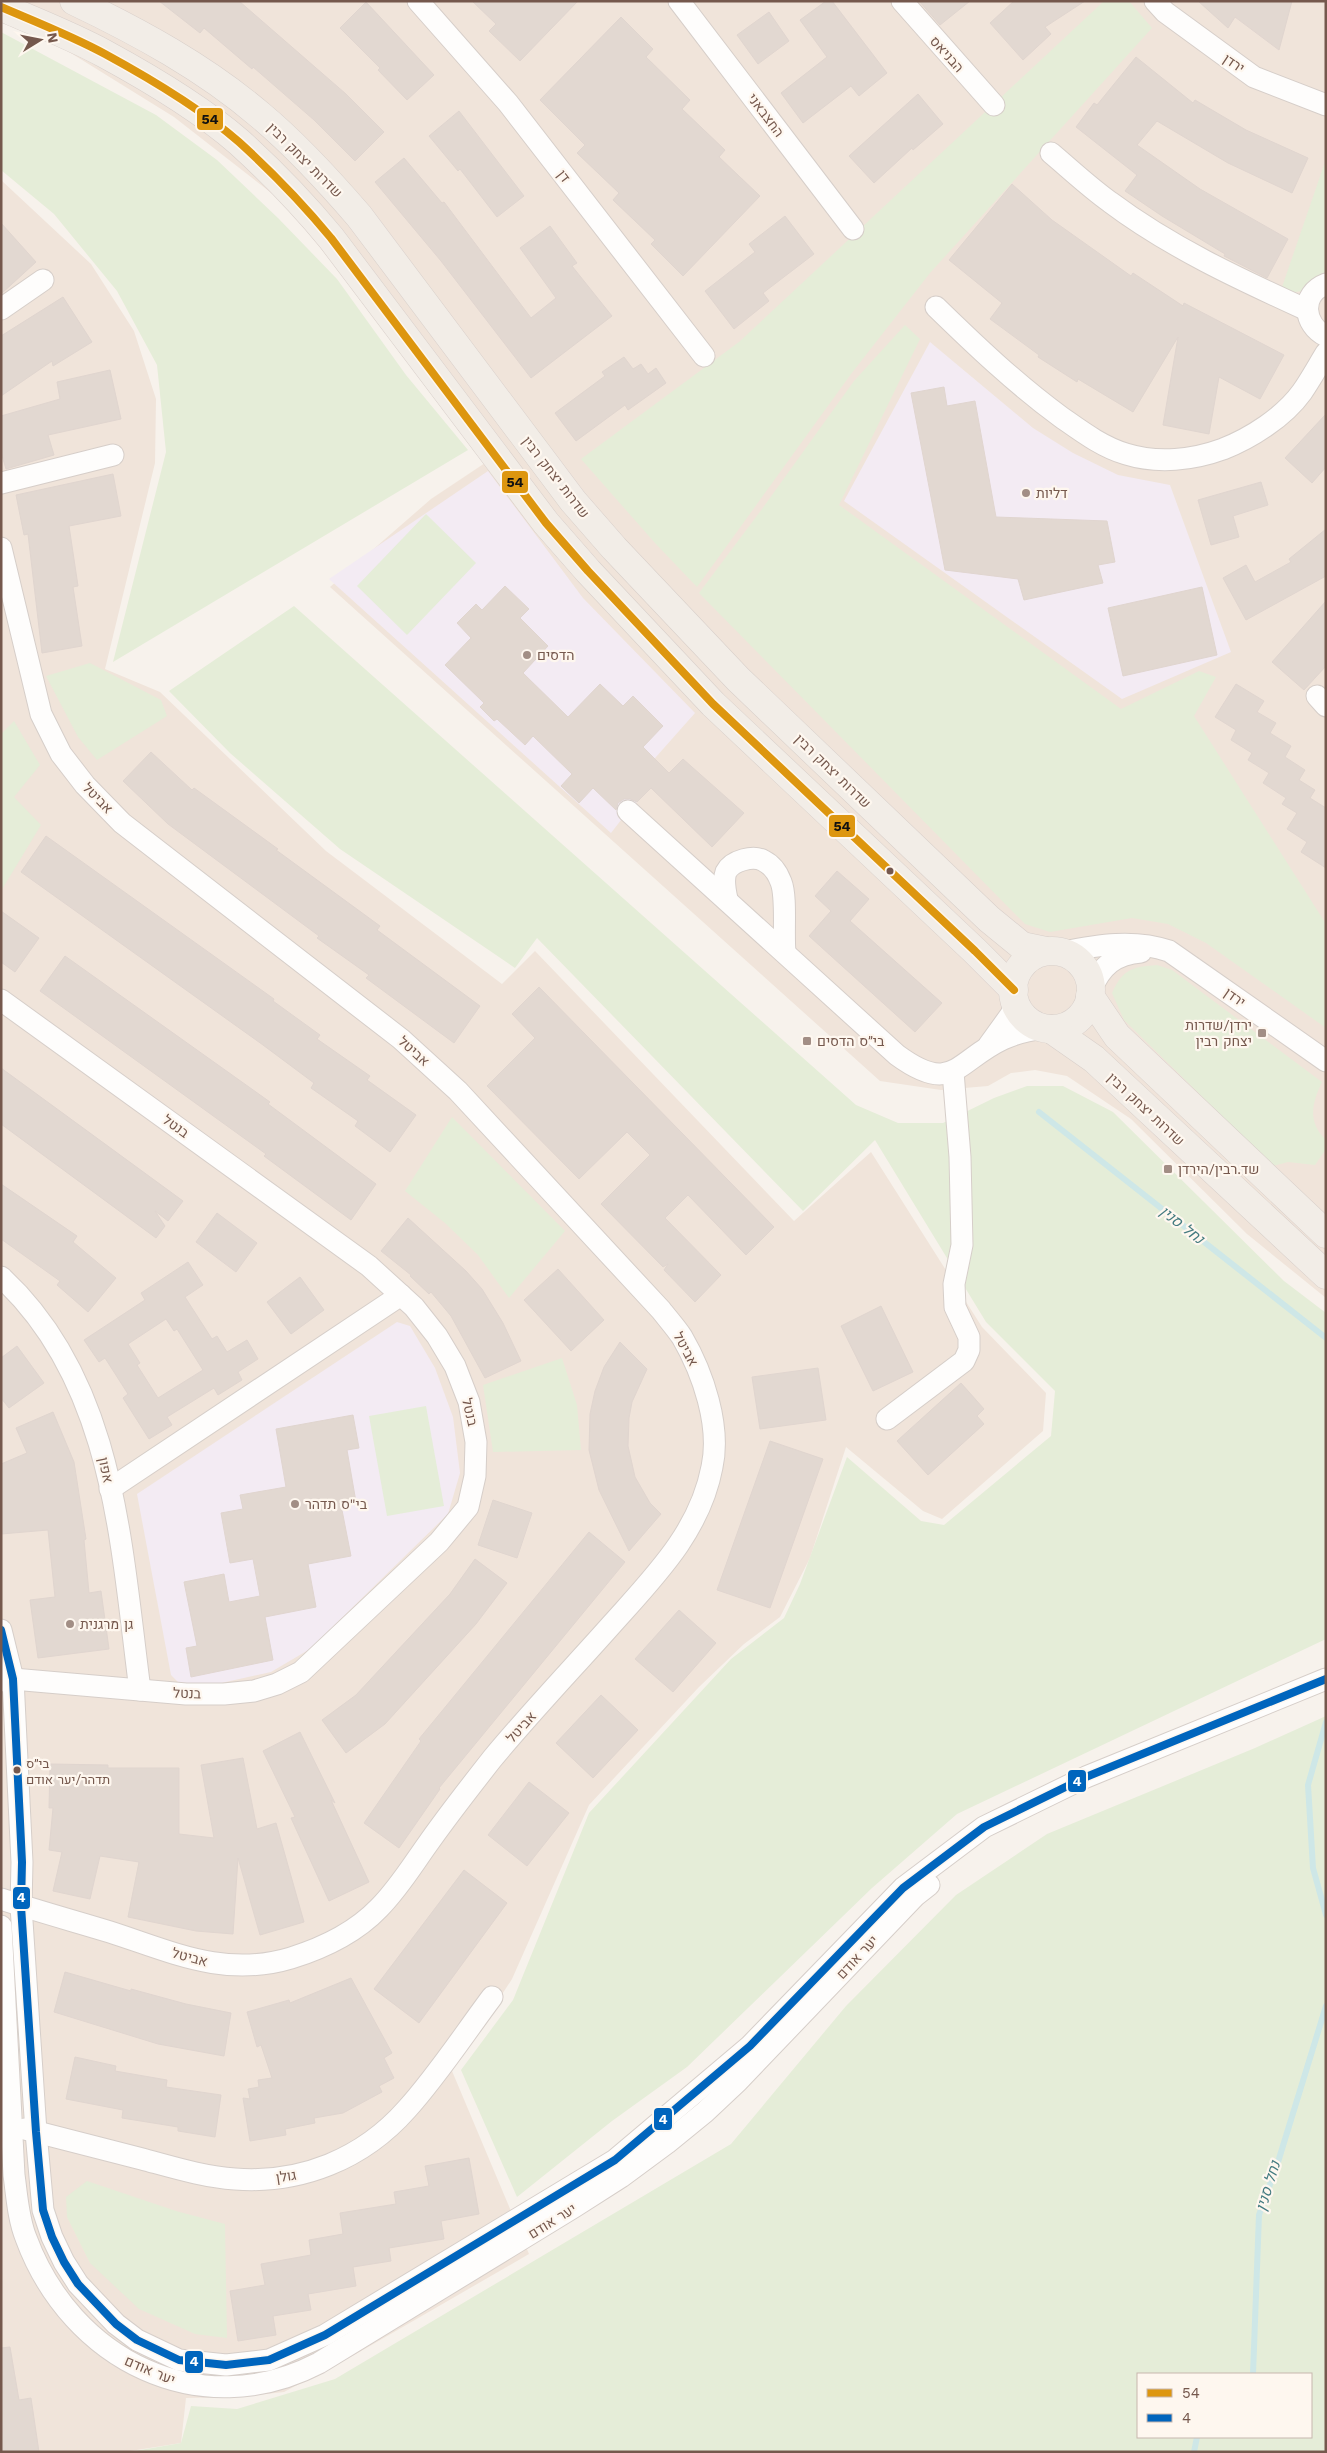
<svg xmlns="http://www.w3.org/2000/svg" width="1327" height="2453" viewBox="0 0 1327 2453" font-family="'Work Sans',Heebo,sans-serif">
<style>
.residential{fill:#f0e4da}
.education{fill:#f3ebf3}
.green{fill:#e5edd8;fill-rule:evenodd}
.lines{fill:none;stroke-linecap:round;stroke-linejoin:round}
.stream{stroke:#cee7e7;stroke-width:6}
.building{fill:#e2d8d1;stroke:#e0d5cf;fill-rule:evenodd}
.minor-casing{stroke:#d6cec9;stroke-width:23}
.major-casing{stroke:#d8cfca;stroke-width:29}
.minor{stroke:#fefdfc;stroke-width:21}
.major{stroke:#f2ede7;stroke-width:28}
.bus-1-casing{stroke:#fef7ef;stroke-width:11}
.bus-2-casing{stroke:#fef7ef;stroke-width:11}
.bus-1{stroke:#dd960f;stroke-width:8}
.bus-2{stroke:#0065bd;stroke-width:8}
.poi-dot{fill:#a28e85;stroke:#fef7ef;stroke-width:2}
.bus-dot{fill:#75584d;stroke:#fef7ef;stroke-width:2}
.labels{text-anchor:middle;stroke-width:4.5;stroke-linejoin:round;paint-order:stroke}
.bus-label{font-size:13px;fill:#75584d;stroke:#fef7ef;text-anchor:start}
.street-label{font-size:14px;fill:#75584d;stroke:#fef7ef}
.poi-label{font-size:14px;fill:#75584d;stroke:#fef7ef;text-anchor:start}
.water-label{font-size:15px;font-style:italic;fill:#447b80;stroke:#fef7ef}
.line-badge{stroke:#fef7ef;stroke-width:2}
.badge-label{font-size:14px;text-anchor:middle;font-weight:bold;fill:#fff}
.pale-badge-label{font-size:14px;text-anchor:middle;font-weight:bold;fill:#111}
</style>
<rect width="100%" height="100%" fill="#f7f2ec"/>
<g class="residential">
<polygon points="1,1 1326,1 1326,1298 1247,1234 1131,1119 1067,1076 1035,1070 1011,1073 988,1086 941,1090 880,1081 330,587 431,499 485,463 348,282 283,202 174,117 53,42 1,22"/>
<polygon points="1,180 91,264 134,331 156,399 155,463 105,669 160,692 326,851 502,984 535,951 794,1221 871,1152 982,1327 1046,1393 1043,1431 942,1519 923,1511 846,1447 810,1558 780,1617 744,1644 699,1687 589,1805 512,1979 452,2071 529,2254 356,2354 284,2392 236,2397 186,2398 181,2443 124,2452 1,2452"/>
</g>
<g class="education">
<polygon points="930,342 1033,428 1073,453 1118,475 1170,485 1231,652 1122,699 844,501"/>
<polygon points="488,471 583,598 695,713 648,766 659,780 628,811 611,833 329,579"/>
<polygon points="397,1322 410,1326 435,1368 453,1417 460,1473 448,1514 310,1649 271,1672 208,1686 179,1683 171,1675 137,1494"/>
</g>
<g class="green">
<polygon points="1104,1 1129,1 1152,28 930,273 851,374 697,587 655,543 581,459 739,342"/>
<polygon points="1,32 156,115 217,160 278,218 337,279 406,375 468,450 113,662 166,452 157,365 117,291 54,214 1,170"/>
<polygon points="1326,159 1326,288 1295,292 1281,290"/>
<polygon points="905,325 920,339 839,505 1121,709 1199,671 1216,677 1194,716 1326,924 1326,1028 1206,943 1168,924 1132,918 1050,932 1025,924 699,593 762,509 854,381"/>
<polygon points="426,514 476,563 407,635 357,586"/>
<polygon points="294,606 856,1105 898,1123 943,1123 994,1098 1027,1086 1063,1086 1113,1112 1284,1281 1326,1313 1326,1639 957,1814 872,1888 687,2067 612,2121 517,2197 461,2070 513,2000 589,1813 731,1659 784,1618 800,1584 847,1457 921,1521 944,1525 1051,1436 1055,1391 986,1322 875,1140 803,1211 537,938 515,968 340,849 230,753 169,691"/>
<polygon points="90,663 161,700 167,716 97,760 78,737 46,676"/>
<polygon points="14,721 40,765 14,797 41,825 1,891 1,734"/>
<path d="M1157,965L1172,970L1322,1082C1312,1103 1307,1122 1326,1140V1149L1315,1165L1288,1162L1273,1166L1124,1020L1112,993C1123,969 1132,967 1157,965Z"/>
<polygon points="452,1117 565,1231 509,1298 478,1255 445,1223 405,1191"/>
<polygon points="562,1358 577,1405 581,1450 493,1452 483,1385"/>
<polygon points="426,1406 444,1506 387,1516 369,1416"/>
<path d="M1326,1716V2452H129L181,2443L191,2406L237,2409L335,2379L731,2144L846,2006L956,1895L1047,1834L1255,1748ZM1138,2374H1311V2437H1138Z"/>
<polygon points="87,2181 176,2211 225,2224 227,2338 195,2334 139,2309 90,2263 67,2217 66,2197"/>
</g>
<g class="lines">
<g class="stream">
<polyline points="1039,1112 1326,1338"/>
<polyline points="1326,1722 1308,1785 1313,1868 1326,1915"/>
<polyline points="1253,2374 1259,2215 1278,2162 1326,2006"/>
<polyline points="1194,2452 1197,2437"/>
</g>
</g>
<g class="building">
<polygon points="159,1 239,1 346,94 384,132 355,161 314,120 253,67 252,69 204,28 200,33"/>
<polygon points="472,1 578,1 520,61 489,31 496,24"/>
<polygon points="826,1 832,1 887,73 859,96 851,86 803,123 781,93 827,57 800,20"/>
<polygon points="919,1 970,1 940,25"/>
<polygon points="1014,1 1085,1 1045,27 1051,34 1023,60 990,23"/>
<polygon points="1198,1 1292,1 1279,50 1235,17 1228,28"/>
<polygon points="366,2 434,75 407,100 378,70 380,68 340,28"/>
<polygon points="769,12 789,41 758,64 737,35"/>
<polygon points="621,17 653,49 646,57 690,100 682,109 725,150 719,157 760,196 683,276 651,244 655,240 613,200 619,193 577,153 585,145 540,100"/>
<polygon points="1136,57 1193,103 1195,100 1246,130 1308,158 1292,193 1228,163 1157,121 1137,145 1200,189 1288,239 1267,278 1224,256 1225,254 1162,216 1125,191 1137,175 1076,127 1094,103 1097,105"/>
<polygon points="918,94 943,124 913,150 912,148 874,183 849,156"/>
<polygon points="459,111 524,196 497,217 460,169 458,171 429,136"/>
<polygon points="404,158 442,203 444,202 531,318 556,298 520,248 550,226 577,263 572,266 612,316 531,378 441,261 375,182"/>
<polygon points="1012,184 1052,220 1131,276 1133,273 1183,306 1184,303 1284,355 1260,399 1219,377 1209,434 1163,425 1178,337 1133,412 1078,379 1077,382 1038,357 1039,355 990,319 1002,303 949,260"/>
<polygon points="785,216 814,254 763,293 769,301 734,329 705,291 755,252 749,244"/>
<polygon points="1,223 36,262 1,294"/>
<polygon points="63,297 92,342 53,366 52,361 1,396 1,336"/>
<polygon points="624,357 633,369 641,364 648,374 656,368 666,383 628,410 625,405 576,441 555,413 605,376 602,372"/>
<polygon points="110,370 121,419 48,435 54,455 6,469 1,452 1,416 60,399 57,382"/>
<polygon points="944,387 947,406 975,401 996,517 1107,521 1115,562 1098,565 1103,583 1024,600 1018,579 945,570 911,393"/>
<polygon points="1326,414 1326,467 1312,483 1285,458"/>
<polygon points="113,474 121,516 69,526 78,586 73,587 82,646 42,653 28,534 24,535 16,495"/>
<polygon points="1261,482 1268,505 1233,516 1239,537 1211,545 1198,500"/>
<polygon points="1326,529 1326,576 1246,620 1223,578 1246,565 1255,582 1291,562 1289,559"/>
<polygon points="505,586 529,609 520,618 548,646 523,673 568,717 600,684 623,706 633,696 663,726 643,747 669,773 683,759 744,813 712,847 651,788 637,802 630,799 624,799 618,803 616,810 593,788 579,803 561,786 572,774 533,736 525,745 497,719 494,721 480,707 484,703 445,665 471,638 457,623 476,604 482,610"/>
<polygon points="1202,587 1217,655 1123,676 1108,608"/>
<polygon points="1326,601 1326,666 1304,690 1272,662"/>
<polygon points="1236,684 1264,701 1257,712 1276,723 1270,733 1291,746 1285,757 1305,770 1299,780 1315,790 1310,798 1326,808 1326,868 1301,852 1307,842 1287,829 1297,813 1282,804 1286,798 1263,783 1269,773 1248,760 1252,753 1231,740 1236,730 1215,717"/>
<polygon points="151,752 192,790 194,788 278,849 276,850 380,926 377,930 480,1006 454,1043 366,978 369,975 317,938 319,936 168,824 123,781"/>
<polygon points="46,836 274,999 273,1001 320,1035 317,1039 370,1076 367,1080 416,1115 390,1152 355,1126 358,1121 311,1088 314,1083 263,1045 21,872"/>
<polygon points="837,871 869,899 850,921 942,1003 915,1032 809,936 831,911 815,896"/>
<polygon points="1,911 39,938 15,972 1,962"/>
<polygon points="65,956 270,1102 268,1104 376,1184 351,1220 264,1156 266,1154 40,991"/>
<polygon points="539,987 774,1227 746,1255 688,1195 665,1218 721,1275 695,1302 664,1270 668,1264 663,1267 601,1204 650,1155 627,1132 579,1179 487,1086 535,1038 512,1014"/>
<polygon points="1,1068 183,1201 168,1221 155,1211 165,1226 156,1238 1,1124"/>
<polygon points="1,1184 77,1236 73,1242 116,1278 88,1312 57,1285 60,1281 1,1239"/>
<polygon points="217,1213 257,1243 236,1272 196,1242"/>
<polygon points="408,1218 466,1271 482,1289 503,1323 521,1361 485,1378 451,1316 431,1292 429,1294 410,1276 411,1275 381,1251"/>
<path d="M188,1262L203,1285L185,1297L212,1339L217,1336L227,1352L247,1340L258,1359L238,1372L242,1380L218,1395L214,1388L167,1417L172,1425L149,1439L123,1398L128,1394L105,1358L99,1362L84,1340L145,1300L141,1293ZM166,1319L174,1331L177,1329L203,1370L158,1398L137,1365L140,1363L128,1344Z"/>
<polygon points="558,1269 604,1320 571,1351 524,1300"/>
<polygon points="300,1277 324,1310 291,1334 267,1302"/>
<polygon points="881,1306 913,1372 873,1391 841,1326"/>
<polygon points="620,1342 647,1369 632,1402 629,1418 628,1446 635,1477 650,1503 661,1514 629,1551 599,1490 589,1450 590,1414 595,1391 604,1367"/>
<polygon points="17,1346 44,1383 9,1408 1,1398 1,1358"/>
<polygon points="818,1368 826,1420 760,1429 752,1377"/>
<polygon points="961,1383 984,1409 977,1416 984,1424 928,1475 897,1441"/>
<polygon points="53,1412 74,1462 86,1539 84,1540 89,1593 101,1591 109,1649 38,1658 30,1600 55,1597 48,1530 1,1534 1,1464 27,1453 16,1428"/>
<polygon points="353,1415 359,1448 347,1450 356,1502 341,1505 351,1556 308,1564 316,1607 265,1617 273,1660 191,1677 186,1648 197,1646 184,1582 224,1574 229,1602 260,1596 253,1559 230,1563 221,1513 243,1509 240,1495 286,1487 276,1429"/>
<polygon points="770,1441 823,1459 770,1608 717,1590"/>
<polygon points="493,1500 532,1513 517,1558 478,1545"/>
<polygon points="589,1532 625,1562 439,1788 440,1789 399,1848 364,1823 421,1741 419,1739"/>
<polygon points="475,1559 507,1583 476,1624 385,1724 346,1753 322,1720 356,1695 450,1594"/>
<polygon points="679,1610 716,1643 673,1692 635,1659"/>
<polygon points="601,1695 638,1730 593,1778 556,1743"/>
<polygon points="300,1732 335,1803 331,1800 369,1882 329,1901 291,1818 295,1817 263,1751"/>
<polygon points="243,1758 257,1829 276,1823 304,1922 260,1935 238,1858 233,1934 196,1931 128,1917 139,1862 100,1856 90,1899 53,1891 62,1852 49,1850 53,1808 49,1808 50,1764 108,1765 108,1768 179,1768 179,1834 214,1838 201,1765"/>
<polygon points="529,1782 569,1813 527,1866 488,1835"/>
<polygon points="464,1870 507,1903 419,2023 374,1989"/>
<polygon points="65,1972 131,1991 131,1989 186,2004 231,2013 224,2056 158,2044 54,2012"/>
<polygon points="351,1978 392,2053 384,2058 394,2078 379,2086 382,2092 343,2113 314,2118 315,2123 285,2129 286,2135 250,2141 243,2098 250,2099 248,2089 259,2087 258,2080 272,2078 261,2045 257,2047 247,2012 289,2000 290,2003"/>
<polygon points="75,2057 116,2066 115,2071 167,2080 166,2087 221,2095 215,2137 178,2131 178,2127 122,2118 123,2110 66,2099"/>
<polygon points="469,2158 479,2214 441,2221 444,2239 389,2248 391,2261 353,2267 356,2286 308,2294 311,2310 273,2316 276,2335 238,2341 230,2291 265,2285 261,2264 311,2255 309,2240 343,2234 340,2213 396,2204 394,2192 429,2186 425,2166"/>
<polygon points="10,2347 19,2400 31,2398 39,2452 1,2452 1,2348"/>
</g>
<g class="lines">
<g class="minor-casing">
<g id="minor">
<polyline points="418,1 508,103 704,356"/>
<polyline points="679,1 853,229"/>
<polyline points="902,1 994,105"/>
<polyline points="1155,1 1165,12 1254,77 1326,105"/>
<path d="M1051,153C1070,169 1089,187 1110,202C1170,247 1239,279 1307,310"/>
<path d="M1326,284C1300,294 1303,325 1326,336"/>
<path d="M936,307C976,346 1016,384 1061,417C1081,431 1102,447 1126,454C1158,464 1193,460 1223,449C1251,438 1284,417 1302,392C1311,379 1318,366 1326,353"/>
<polyline points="1,309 43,280"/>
<polyline points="1,483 113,455"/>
<path d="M1,548L41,714L61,754L85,785L122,823L401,1039L458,1091L661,1310C668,1319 676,1328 682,1337C703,1373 721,1426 712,1467C700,1531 655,1576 613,1623C573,1668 531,1712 492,1759C470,1787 448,1815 427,1845C412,1866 398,1889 379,1908C356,1932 323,1948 291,1958C225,1978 172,1952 110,1932C74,1921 37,1911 1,1899"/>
<polyline points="1317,696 1326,706"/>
<path d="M628,811L897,1055C953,1096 956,1061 1003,1039C1016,1033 1029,1030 1044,1028"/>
<path d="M727,899C725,890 723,880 726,872C732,860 754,855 764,861C772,865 778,874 781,882C787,897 783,933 785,952"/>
<path d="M1063,952C1098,945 1134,939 1169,951L1326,1061"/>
<path d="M1091,990C1101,966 1115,954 1141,952"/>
<polyline points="1,1000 369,1266 414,1307 437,1336 455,1366 469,1402 476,1442 475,1476 468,1507 439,1542 301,1672 277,1684 254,1691 224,1694 186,1694 13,1679 1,1681"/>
<polyline points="989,1045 1012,1013 1014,1001"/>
<path d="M1,1277C115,1382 121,1546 140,1690"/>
<polyline points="887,1419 964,1361 969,1350 969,1337 955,1307 954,1284 962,1245 960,1157 953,1072"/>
<polyline points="110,1489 401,1295"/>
<polyline points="1,1630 13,1679 22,1862 21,1906 36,2132 43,2210 52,2237 64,2262 78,2284 116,2324 137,2340 179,2360 226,2365 269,2360 325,2335 615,2160 750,2046 903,1888 984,1827 1086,1777 1326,1679"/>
<path d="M1,1926L14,2175C17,2196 18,2218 26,2238C71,2360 200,2425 319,2363L574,2207L621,2177L667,2143L705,2112L738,2081L915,1896L929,1885"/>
<path d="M25,2129C64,2139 103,2149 142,2159C172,2167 204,2177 235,2179C301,2184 363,2159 407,2109C437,2076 465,2033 492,1997"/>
</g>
</g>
<g class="major-casing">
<g id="major">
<path d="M74,1C139,32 205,68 260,115C296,145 328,180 359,216L573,501L614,548L738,679L989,919L1022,946L1046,951"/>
<path d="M1,7C36,22 72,36 105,54C151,79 200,108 239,142C272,172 303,204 331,238L546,523L588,571L713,704L975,951L1014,990"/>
<circle cx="1052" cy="990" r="39"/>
<polyline points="1090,996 1117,1036 1326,1234"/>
<polyline points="1051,1029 1094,1059 1326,1275"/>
</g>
</g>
<use href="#minor" class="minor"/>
<use href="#major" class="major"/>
<g class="bus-1-casing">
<path id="bus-1" d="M1,7C36,22 72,36 105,54C151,79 200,108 239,142C272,172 303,204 331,238L546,523L588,571L713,704L975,951L1014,990"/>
</g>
<g class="bus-2-casing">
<polyline id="bus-2" points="1,1630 13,1679 22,1862 21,1906 36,2132 43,2210 52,2237 64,2262 78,2284 116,2324 137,2340 179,2360 226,2365 269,2360 325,2335 615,2160 750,2046 903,1888 984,1827 1086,1777 1326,1679"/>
</g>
<use href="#bus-1" class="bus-1"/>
<use href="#bus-2" class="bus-2"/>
</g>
<g class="poi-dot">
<circle cx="1026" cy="493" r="5"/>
<circle cx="527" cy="655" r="5"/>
<rect x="1257" y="1028" width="10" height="10" rx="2.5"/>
<rect x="802" y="1036" width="10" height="10" rx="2.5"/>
<rect x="1163" y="1164" width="10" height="10" rx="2.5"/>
<circle cx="295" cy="1504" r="5"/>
<circle cx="70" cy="1624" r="5"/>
</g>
<g class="bus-dot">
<circle cx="890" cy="871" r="4.5"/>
<circle cx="17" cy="1770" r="4.5"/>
</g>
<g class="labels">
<g class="bus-label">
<text x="26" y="1768">בי״ס<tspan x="26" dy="16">תדהר/יער אודם</tspan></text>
</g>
<g class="street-label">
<text transform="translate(947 54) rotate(48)" y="5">הבניאס</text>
<text transform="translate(1234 63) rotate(34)" y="5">ירדן</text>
<text transform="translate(766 115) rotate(53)" y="5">החצבאני</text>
<text transform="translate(305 160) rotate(45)" y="5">שדרות יצחק רבין</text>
<text transform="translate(564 176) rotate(52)" y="5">דן</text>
<text transform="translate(556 477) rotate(52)" y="5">שדרות יצחק רבין</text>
<text transform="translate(833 771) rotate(44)" y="5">שדרות יצחק רבין</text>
<text transform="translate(98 798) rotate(46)" y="5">אביטל</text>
<text transform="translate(1235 997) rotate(35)" y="5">ירדן</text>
<text transform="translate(414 1051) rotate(42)" y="5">אביטל</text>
<text transform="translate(1146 1109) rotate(43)" y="5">שדרות יצחק רבין</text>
<text transform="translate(176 1126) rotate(36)" y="5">בנטל</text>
<text transform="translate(686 1349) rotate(62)" y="5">אביטל</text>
<text transform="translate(470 1412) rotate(77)" y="5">בנטל</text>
<text transform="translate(106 1470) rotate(78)" y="5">אפון</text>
<text transform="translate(187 1693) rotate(2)" y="5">בנטל</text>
<text transform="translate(521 1727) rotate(-48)" y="5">אביטל</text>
<text transform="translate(190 1957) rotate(15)" y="5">אביטל</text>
<text transform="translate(857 1957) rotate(-47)" y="5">יער אודם</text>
<text transform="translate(286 2176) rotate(-8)" y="5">גולן</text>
<text transform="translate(552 2221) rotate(-32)" y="5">יער אודם</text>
<text transform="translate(150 2370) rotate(23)" y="5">יער אודם</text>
</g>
<g class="poi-label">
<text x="1036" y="498">דליות</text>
<text x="537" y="660">הדסים</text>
<text x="1252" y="1030" text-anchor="end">ירדן/שדרות<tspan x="1252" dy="16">יצחק רבין</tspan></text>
<text x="817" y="1046">בי״ס הדסים</text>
<text x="1178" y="1174">שד.רבין/הירדן</text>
<text x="305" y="1509">בי"ס תדהר</text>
<text x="80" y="1629">גן מרגנית</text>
</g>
<g class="water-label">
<text transform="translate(1182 1225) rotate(38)" y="5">נחל סנין</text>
<text transform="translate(1268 2186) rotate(-73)" y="5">נחל סנין</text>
</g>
</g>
<g class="line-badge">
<rect x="196" y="107" width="28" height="24" rx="5" fill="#dd960f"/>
<rect x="501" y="470" width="28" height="24" rx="5" fill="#dd960f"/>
<rect x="828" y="814" width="28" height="24" rx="5" fill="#dd960f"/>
<rect x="1067" y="1769" width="20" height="24" rx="5" fill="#0065bd"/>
<rect x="12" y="1886" width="19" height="24" rx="5" fill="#0065bd"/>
<rect x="653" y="2107" width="20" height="24" rx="5" fill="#0065bd"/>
<rect x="184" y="2350" width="20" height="24" rx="5" fill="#0065bd"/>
</g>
<g class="badge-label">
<text x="1077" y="1786">4</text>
<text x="21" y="1902">4</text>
<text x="663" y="2124">4</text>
<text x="194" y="2366">4</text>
</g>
<g class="pale-badge-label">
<text x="210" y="124">54</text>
<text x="515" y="487">54</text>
<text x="842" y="831">54</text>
</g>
<rect width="1327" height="2453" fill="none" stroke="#75584d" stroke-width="5"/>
<rect x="1137" y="2373" width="175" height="65" fill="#fef7ef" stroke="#c7b7ae"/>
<rect x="1147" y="2389" width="25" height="8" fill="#dd960f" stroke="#c7b7ae"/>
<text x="1182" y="2398" font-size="15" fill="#75584d">54</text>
<rect x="1147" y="2414" width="25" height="8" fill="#0065bd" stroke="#c7b7ae"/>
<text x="1182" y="2423" font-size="15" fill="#75584d">4</text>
<g transform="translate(40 40) rotate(80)" stroke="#fef7ef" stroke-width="4" paint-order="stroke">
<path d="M0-4L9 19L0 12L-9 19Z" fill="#75584d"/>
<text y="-8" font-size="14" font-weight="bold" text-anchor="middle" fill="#75584d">N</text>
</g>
</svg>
